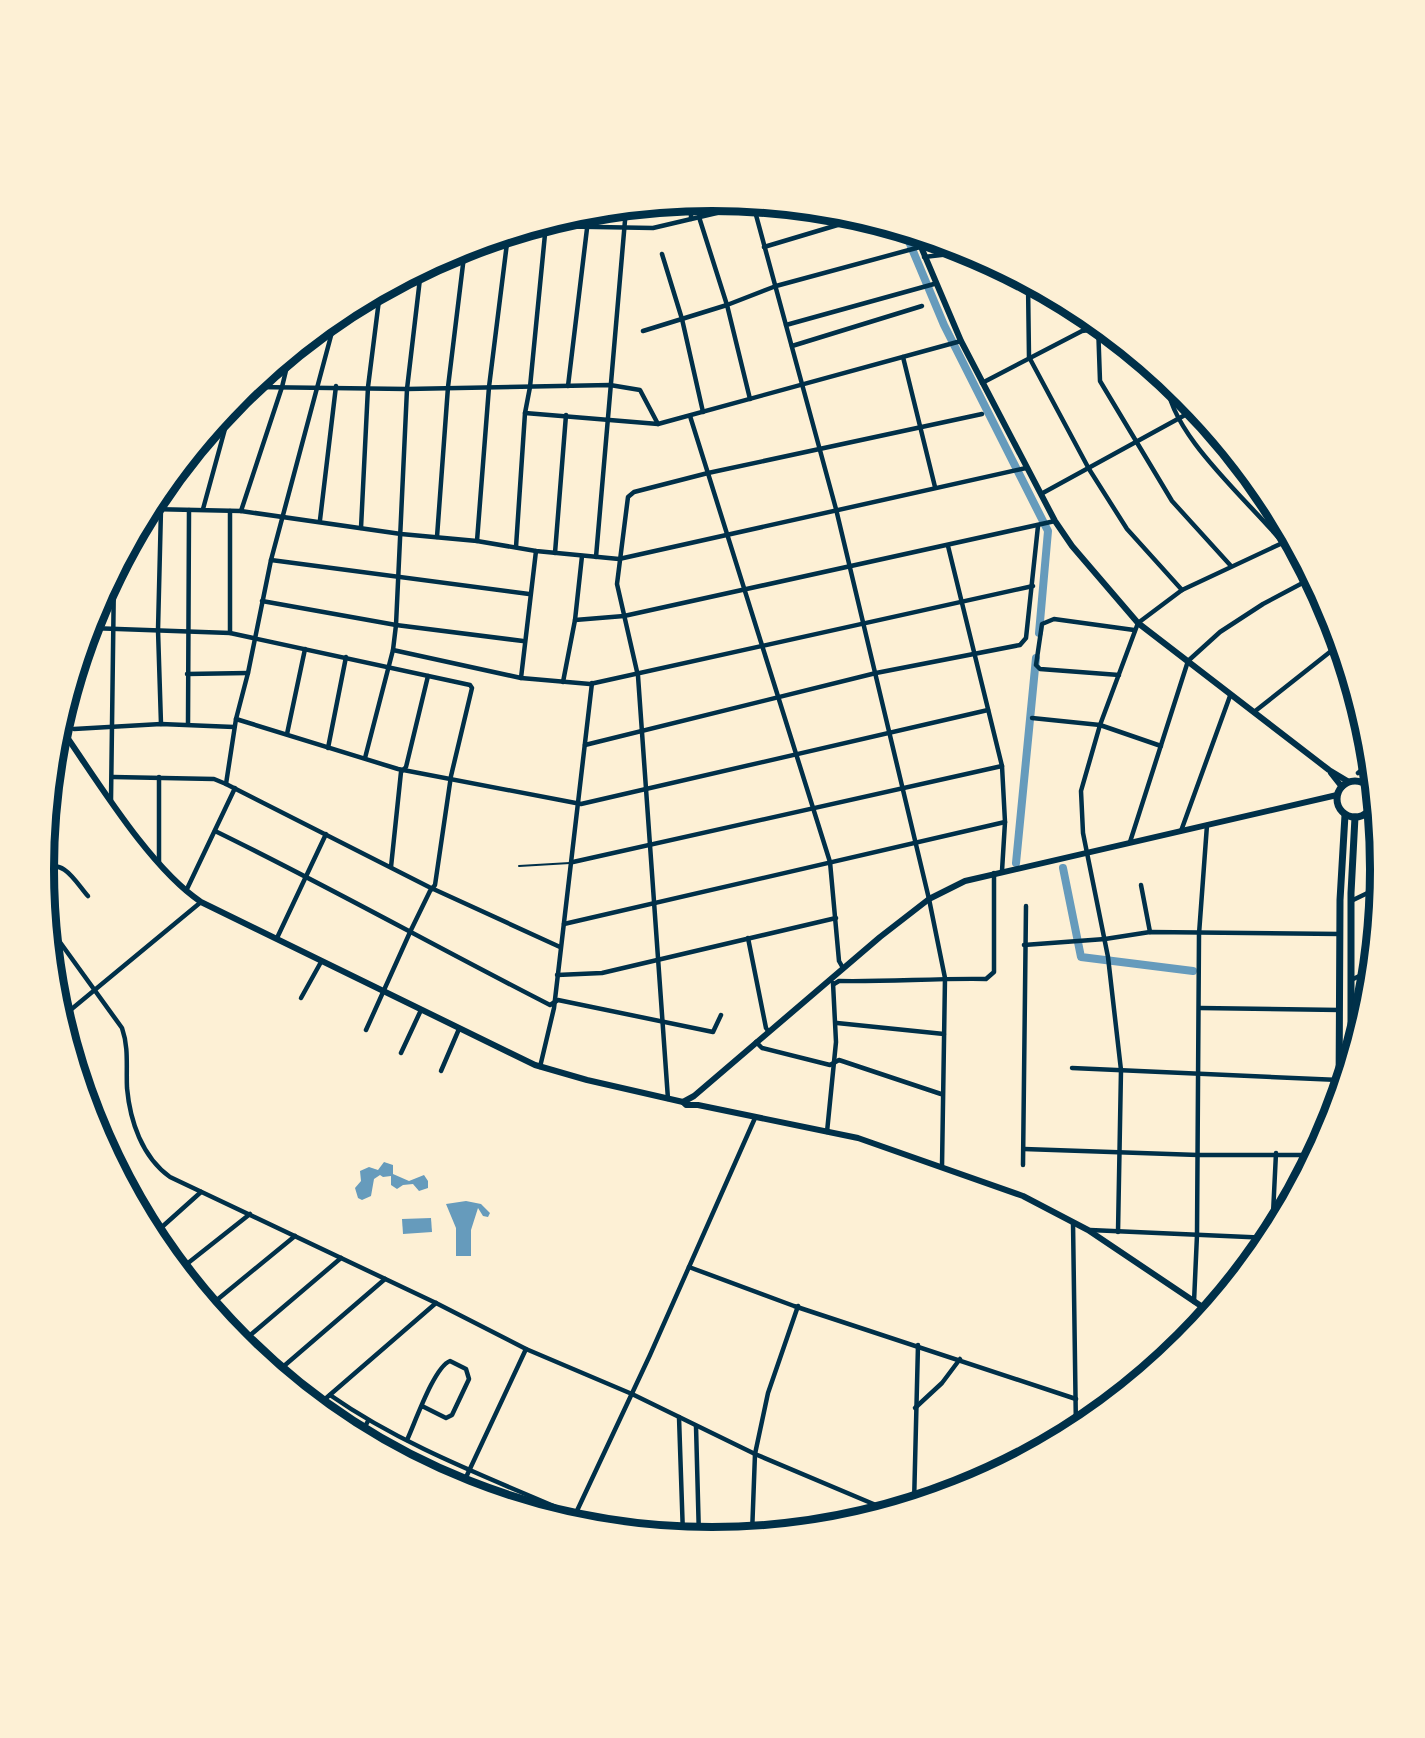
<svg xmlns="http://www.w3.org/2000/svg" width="1425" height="1738" viewBox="0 0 1425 1738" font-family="Karla,sans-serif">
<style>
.water{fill:#669bbc}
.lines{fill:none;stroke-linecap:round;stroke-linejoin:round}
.canal{stroke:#669bbc;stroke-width:8}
.service{stroke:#003049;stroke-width:2}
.minor{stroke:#003049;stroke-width:4.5}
.tertiary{stroke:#003049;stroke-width:6}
.secondary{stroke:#003049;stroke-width:7}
.rim{fill:none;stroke:#003049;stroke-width:8}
</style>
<rect width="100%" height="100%" fill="#fdf0d5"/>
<g class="water">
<polygon points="384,1162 393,1165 393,1174 409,1181 424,1175 428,1181 428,1188 419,1191 413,1184 403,1185 397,1189 391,1185 391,1176 383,1177 380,1175 374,1179 371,1196 362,1200 358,1198 355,1188 361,1181 360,1171 369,1167 378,1170"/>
<polygon points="466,1201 481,1204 490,1213 488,1217 483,1216 478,1208 471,1230 471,1256 456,1256 456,1228 446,1204"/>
<polygon points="431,1218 432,1232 403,1234 402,1219"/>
</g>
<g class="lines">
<g class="canal">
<polyline points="905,232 944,325 1048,531 1039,633"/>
<polyline points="1016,863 1036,658"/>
<polyline points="1063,868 1081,957 1193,971"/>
</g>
<polyline class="service" points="519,866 570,863"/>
<g class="minor">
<polyline points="691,202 691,219"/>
<polyline points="753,204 836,509 929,899 945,978 942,1167"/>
<polyline points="699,217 727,305 750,399"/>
<polyline points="539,226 653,228 755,204"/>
<polyline points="764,247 861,218"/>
<polyline points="662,254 682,319 703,412"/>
<polyline points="924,257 967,252 984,268 995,265"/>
<polyline points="1028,283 1029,357 1089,469 1127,529 1182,590"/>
<polyline points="1098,324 1100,381 1172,501 1231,566"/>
<polyline points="786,325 934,284"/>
<polyline points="643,331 727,305 776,286 920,247"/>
<polyline points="792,346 922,306"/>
<polyline points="903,357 935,487"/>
<path d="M1167,381C1168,433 1251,503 1283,543"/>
<polyline points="982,383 1082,331 1103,328"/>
<polyline points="568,386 589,212"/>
<polyline points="251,387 407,389 610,385 640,390 658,424"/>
<polyline points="525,413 658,424 961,341"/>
<polyline points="690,416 830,862 839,961 843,968"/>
<polyline points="1041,494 1196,409"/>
<polyline points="150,509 241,511 401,534 477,541 536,551 619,559 1026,468"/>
<polyline points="203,509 231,407"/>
<polyline points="230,511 230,633"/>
<polyline points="241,511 282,387 290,354"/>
<polyline points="320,520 336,386"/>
<polyline points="361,528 368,387 380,292"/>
<polyline points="437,537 448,387 465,248"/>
<polyline points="477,541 489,387 508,235"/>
<polyline points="948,546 1002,766 1005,822 1002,871"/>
<polyline points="516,547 525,413 530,387 546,224"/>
<polyline points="555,553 566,415"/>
<polyline points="596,557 626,209"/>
<polyline points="271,560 529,594"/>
<polyline points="262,601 396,625 523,641"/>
<polyline points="575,620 624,616 1055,521"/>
<polyline points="90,628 230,633 470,685 472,688 451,776 435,885 430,891 411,930 366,1030"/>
<polyline points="393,650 521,678 590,684 1033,586"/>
<polyline points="187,674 248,673"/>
<polyline points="1119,675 1040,669 1036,665 1042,624 1054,619 1134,630"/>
<polyline points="521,678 536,551"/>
<polyline points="563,682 575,620 582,556"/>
<polyline points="1254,712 1340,644"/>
<polyline points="1032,718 1100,725 1161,746"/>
<polyline points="236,719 398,769 581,804 988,710"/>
<polyline points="161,724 158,630 161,509 169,482"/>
<polyline points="188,724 189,510"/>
<polyline points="61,728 65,711"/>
<polyline points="74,729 161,724 234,727"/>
<polyline points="287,734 305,649"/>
<polyline points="585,745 876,673 1020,645 1026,638 1038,526"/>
<polyline points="328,748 346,657"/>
<polyline points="365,758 393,650 396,625 407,389 421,270"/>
<polyline points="1358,773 1371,762"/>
<polyline points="113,777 214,779 226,784 429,887 560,947"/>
<polyline points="159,777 159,862"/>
<polyline points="226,784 236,719 248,673 271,560 336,317"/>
<polyline points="111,800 114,576"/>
<path d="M215,831C328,886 438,948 550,1005L558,1000L713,1032L721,1015"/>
<polyline points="1181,831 1230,696"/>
<polyline points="1130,842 1188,661 1220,632 1263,604 1312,578"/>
<polyline points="573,862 1002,766"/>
<polyline points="391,867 401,772 406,767 428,676"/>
<path d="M44,871C62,855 77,884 88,896"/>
<polyline points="1141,885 1150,932"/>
<polyline points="186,891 235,788"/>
<polyline points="1351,901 1380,887"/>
<polyline points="564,924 1005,822"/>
<path d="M49,927L122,1028C129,1048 126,1067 127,1088C130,1121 142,1157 170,1177L436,1303L526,1349L632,1394L755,1454L890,1511"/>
<polyline points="277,938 326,834"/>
<polyline points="748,938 766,1028 769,1032"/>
<polyline points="1024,945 1105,939 1150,932 1340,934"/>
<polyline points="557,975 602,973 836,918"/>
<polyline points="1351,980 1372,970"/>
<path d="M834,984L839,981C888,982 937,978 986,979L994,972V873"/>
<polyline points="301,998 321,962"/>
<polyline points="1200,1008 1340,1010"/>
<polyline points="62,1017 201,902"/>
<polyline points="837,1023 944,1034"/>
<polyline points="756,1042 762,1048 830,1065 839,1060 941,1094"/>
<polyline points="401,1053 421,1010"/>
<polyline points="540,1067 554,1008 592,683"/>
<polyline points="1072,1068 1339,1080"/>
<polyline points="441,1071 459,1029"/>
<polyline points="668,1099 638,676 617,584 628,497 634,492 708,473 982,414"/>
<polyline points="827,1132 836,1042 833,983"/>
<polyline points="1024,1149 1198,1155 1315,1155"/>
<polyline points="1023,1165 1026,906"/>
<polyline points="1073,1222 1076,1430"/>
<polyline points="1090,1230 1270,1238"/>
<polyline points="156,1232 244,1346"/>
<polyline points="1118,1232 1121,1070 1108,957 1083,833 1081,791 1100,725 1138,623 1182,590 1291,539"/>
<polyline points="1272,1234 1276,1153"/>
<polyline points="153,1235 201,1192"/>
<polyline points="183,1267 250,1214"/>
<polyline points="689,1267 794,1306 1076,1399"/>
<polyline points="1194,1302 1197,1235 1199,934 1207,825"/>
<polyline points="212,1304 295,1236"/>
<polyline points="241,1343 341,1258"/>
<polyline points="277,1372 385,1279"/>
<path d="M330,1395C413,1453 510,1485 601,1527"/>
<polyline points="317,1406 436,1303"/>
<polyline points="915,1408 942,1383 960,1359"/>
<polyline points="679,1417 683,1535"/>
<polyline points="696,1426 699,1537"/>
<polyline points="360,1436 368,1421"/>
<path d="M407,1440C415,1423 434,1367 450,1361L466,1369L469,1379L452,1415L446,1418L422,1406"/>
<polyline points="461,1488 526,1349"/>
<polyline points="914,1504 918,1345"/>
<polyline points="575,1515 650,1355 755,1118"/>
<polyline points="752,1534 755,1454 768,1393 798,1306"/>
</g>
<g class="tertiary">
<polyline points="916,235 961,341 1055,521 1072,546 1138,623 1329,770 1349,782"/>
<path d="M60,727C97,780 149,867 201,902L535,1065L587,1080L683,1102L686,1105H698L858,1138L1023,1196L1088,1230L1210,1312"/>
<polyline points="1331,773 1342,787"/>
<polyline points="683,1102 694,1096 880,937 929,899 965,881 1337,795"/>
</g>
<g class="secondary">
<circle cx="1355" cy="799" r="18"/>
<polyline points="1351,1059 1351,893 1355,817"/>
<polyline points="1339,1097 1340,900 1345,815"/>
</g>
</g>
<path d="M0 0H1425V1738H0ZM54 869a658 658 0 1 1 1316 0a658 658 0 1 1-1316 0Z" fill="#fdf0d5" fill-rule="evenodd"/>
<path class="rim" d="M54 869a658 658 0 1 1 1316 0a658 658 0 1 1-1316 0Z"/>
</svg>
